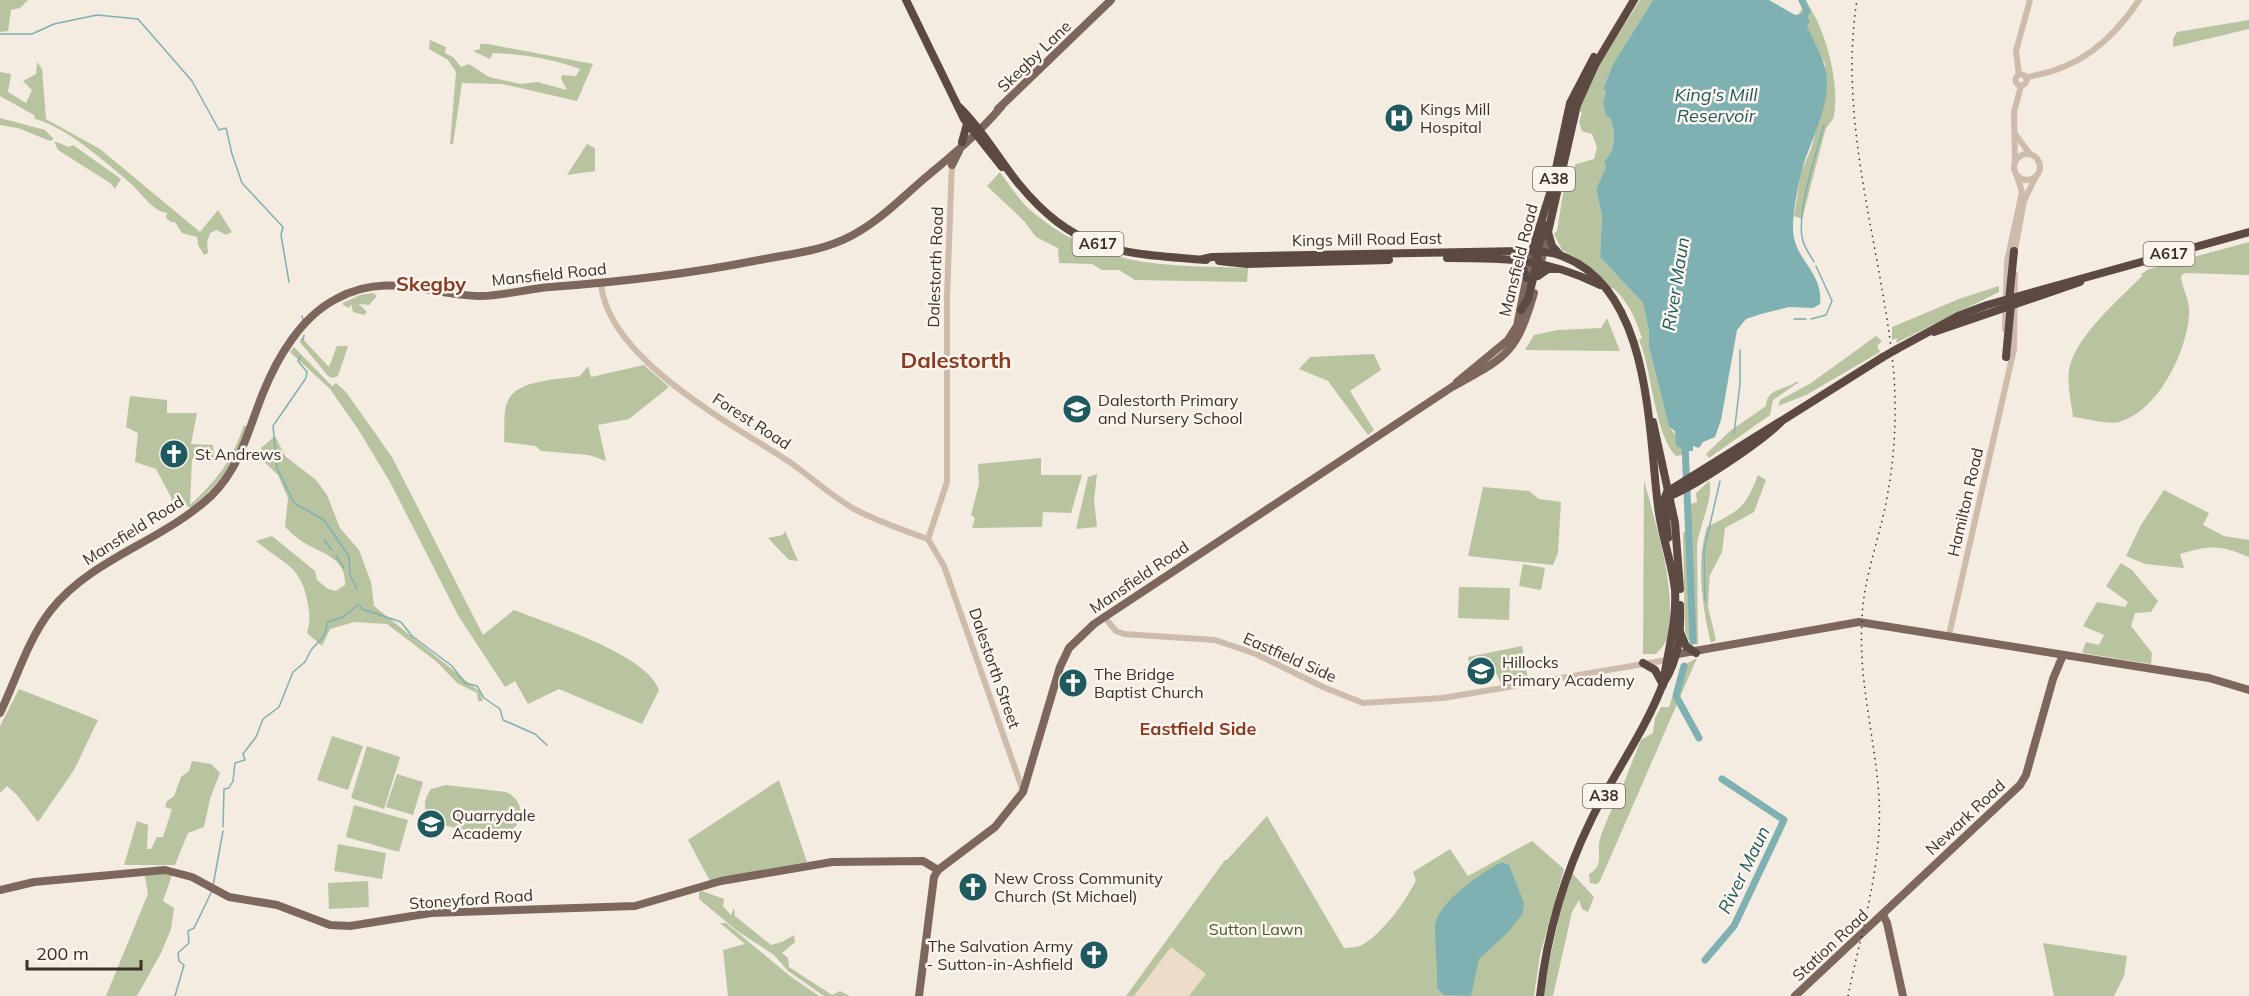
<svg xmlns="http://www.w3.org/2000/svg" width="2249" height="996" viewBox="0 0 2249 996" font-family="Mulish,sans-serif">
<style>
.green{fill:#b8c4a0}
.plaza{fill:#ecdcc8}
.water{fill:#7fb0b2}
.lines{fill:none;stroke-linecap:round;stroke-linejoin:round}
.stream{stroke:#7fb0b2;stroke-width:1.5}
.river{stroke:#7fb0b2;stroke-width:7}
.minor{stroke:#cdbbac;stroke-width:6}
.major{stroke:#7d675c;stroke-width:8}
.highway{stroke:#5c4a42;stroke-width:8}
.rail{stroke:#3b302b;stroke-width:1.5;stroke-dasharray:1.5 4.5;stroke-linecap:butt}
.highway-bridge{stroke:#5c4a42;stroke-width:8}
.labels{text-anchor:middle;stroke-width:5;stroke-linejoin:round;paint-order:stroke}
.shield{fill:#fbf5ee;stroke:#756b66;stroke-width:1.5}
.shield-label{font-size:15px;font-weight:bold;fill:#3b302b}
.street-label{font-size:16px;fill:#3b302b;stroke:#fbf5ee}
.poi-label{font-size:16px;fill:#3b302b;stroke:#fbf5ee;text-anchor:start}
.park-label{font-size:16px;fill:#4a5a2e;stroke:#fbf5ee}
.water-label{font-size:18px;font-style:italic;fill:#1f5a5e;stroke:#fbf5ee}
.neighbourhood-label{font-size:18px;font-weight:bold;fill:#8c3b22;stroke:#fbf5ee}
.quarter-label{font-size:20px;font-weight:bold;fill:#8c3b22;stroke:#fbf5ee}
.district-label{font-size:22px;font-weight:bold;fill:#8c3b22;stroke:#fbf5ee}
</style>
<rect width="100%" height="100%" fill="#f4ebe1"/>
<g class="green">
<polygon points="0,0 28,0 20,8 11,10 8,31 0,32"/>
<path d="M1640,0H1653L1613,64L1603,89L1606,92L1603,103L1606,116L1610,118C1614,130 1614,139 1611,152L1604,162L1606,167L1596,189L1602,216L1600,257L1643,303L1649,332V349L1669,427C1676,435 1684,443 1682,455L1676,456C1654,434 1652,369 1639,340L1642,338C1635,317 1629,303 1613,288L1609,290L1584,263L1562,250L1554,234L1557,231L1564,188L1571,184L1573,179L1570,173L1576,164L1594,159L1597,147L1592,134L1582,131L1579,122L1582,113L1579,110L1592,76Z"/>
<path d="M1808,5C1826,30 1840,84 1834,116C1833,121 1827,125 1825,131L1802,219L1794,216L1801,172L1811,149L1827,87L1825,64L1799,12Z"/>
<polygon points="2249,20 2249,29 2173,47 2173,39 2177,32"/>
<path d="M430,40L446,47L445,53L453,57L461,67L469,64L489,77L520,84L537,82L567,90L561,79L562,75L576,76L580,69C552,59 522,54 493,53L490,59L473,51L480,49V44H488L593,64L577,101L502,84L462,83L453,144H450L456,72L448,60L429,49Z"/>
<path d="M37,62L42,69L46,119L100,149L200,232L218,210L232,232L226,235L217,230L210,233L207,242L208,253L204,255L198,245L197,237L182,233L175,222H171L166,218L167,213C153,212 140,191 129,182C103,160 66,127 35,119L34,115L0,96V72L11,74L8,92L26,103L32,90L23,81L36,74Z"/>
<polygon points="0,118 45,130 54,139 50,141 18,128 0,125"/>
<polygon points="54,141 69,147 73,145 121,179 115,189 110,183 58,150"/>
<polygon points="587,144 595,148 595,171 567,175"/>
<path d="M1000,172C1010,186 1021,203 1035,214C1101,269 1168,265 1248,268L1247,282L1135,280L1119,270H1102L1092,264L1059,263L1058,248L1036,237L1024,221L987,186Z"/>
<path d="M2249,242V275L2185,273L2181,276C2182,290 2191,300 2189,316C2186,353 2158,411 2119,422C2107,425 2086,418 2073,417C2071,401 2067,385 2069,370C2074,337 2121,298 2143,275H2140L2149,269Z"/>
<polygon points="1999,286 1999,292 1896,343 1897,338 1892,340 1892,327 1959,299"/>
<polygon points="373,293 377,296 369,305 359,304 367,312 364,315 353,312 351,304 349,308 343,305 343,303 360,295"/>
<polygon points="1607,318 1620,351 1525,350 1534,335 1558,330 1601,328"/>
<polygon points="1876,336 1882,341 1877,346 1880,352 1806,395 1778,406 1780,400 1811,383"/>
<polygon points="301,337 329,367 337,346 348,346 338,376 332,378 328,376 300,342"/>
<path d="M294,347L332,386L336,383L346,392L392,457L483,635L514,610C549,624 647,654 659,690L642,724L559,689L528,704L515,681L505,687L459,617L390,482L358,429L330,389L290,352Z"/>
<polygon points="1374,354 1381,370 1350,391 1374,430 1368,435 1328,381 1299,369 1310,357"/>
<path d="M644,365L669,387L629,419L598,425L606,461L589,455L541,451L536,446L504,442C505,430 503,414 507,403C515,379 558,380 580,376L588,366L591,377Z"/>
<path d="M1796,382H1799L1773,400L1770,415L1709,458L1706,454L1730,431L1766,406C1766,389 1784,390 1796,382Z"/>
<path d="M130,396L167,400V413H197L191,444L213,445L214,461L192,459L190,505C218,479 231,462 244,425L247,427C235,461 219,486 190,508L188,506L174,511L171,497L156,469L135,462L138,433L126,427Z"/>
<path d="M275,436L285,456L316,480L327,495L340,528L359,550L371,582L374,606L480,692L483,701H478L477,693L457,683L437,662L387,624L354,622L330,629L322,646L307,633C310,622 310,616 308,605C302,565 284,565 256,541L272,536L315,571L317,580L328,589L336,591L345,585C347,556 318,553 300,540C295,537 290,531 285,527L288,498L278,475L261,459V448Z"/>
<polygon points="1041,458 1041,475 1082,475 1071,513 1043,512 1042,527 972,528 975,518 971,515 979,484 978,464"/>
<polygon points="1097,474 1094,500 1097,527 1076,529 1088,477"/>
<path d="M1758,475L1766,480L1754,512L1725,528L1722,552L1710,575L1709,586L1708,607L1716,640L1711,643C1702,607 1696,562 1707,527C1740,510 1745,509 1758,475Z"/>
<path d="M1644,480C1656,527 1675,581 1669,630C1668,640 1663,647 1656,654H1643Z"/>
<path d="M1709,481C1715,495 1698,529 1697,546L1698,645L1688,639L1685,631L1683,532L1688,534L1685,506L1697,502L1696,493Z"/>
<polygon points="1483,487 1529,491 1539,499 1561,502 1558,553 1553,565 1468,556"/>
<path d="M2164,490L2209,513L2203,525L2224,536L2249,540V557C2219,545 2211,545 2180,554L2184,568L2145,564L2126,556L2141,525Z"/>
<polygon points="785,531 798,561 789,560 768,538 783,535"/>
<polygon points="2121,563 2132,570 2158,601 2151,612 2135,613 2131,626 2152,653 2151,664 2082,653 2086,642 2099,645 2104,635 2083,626 2097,602 2125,607 2128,602 2106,586"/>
<polygon points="1523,564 1545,568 1541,590 1519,586"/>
<polygon points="1459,587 1510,588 1509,620 1458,618"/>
<polygon points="1522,646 1528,680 1501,684 1489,656 1489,664 1470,668 1468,657"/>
<path d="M1697,658L1600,881L1597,884L1590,883L1589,874C1603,866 1598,858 1599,845C1600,832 1610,816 1614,803L1619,805L1620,793L1638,747L1641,740L1653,733L1655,718L1661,707H1669L1683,666Z"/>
<polygon points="19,689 98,720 74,770 38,822 17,795 7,786 0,793 0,726"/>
<polygon points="332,736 363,746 348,790 317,780"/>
<polygon points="367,746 400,757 384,809 351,798"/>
<polygon points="192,761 211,764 220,773 210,799 204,827 188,833 175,865 124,865 137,821 148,825 147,849 151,849 157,837 163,837 172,809 165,807 167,801 174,796 181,777 189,771"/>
<polygon points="397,774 423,782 413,815 386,807"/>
<polygon points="779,780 807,862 710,881 688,840"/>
<path d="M446,785L506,792C527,801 525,829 502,834C478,830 403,831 431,789Z"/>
<polygon points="354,805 408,820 399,852 346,837"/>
<path d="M1267,816L1344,948C1350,947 1357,948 1362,945C1382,934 1407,900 1416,880L1413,872L1450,849L1468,876L1532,841L1564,869L1540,955L1534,996H1126L1225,860H1227Z"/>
<polygon points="338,844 386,853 382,879 334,871"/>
<polygon points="144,871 172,875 163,901 174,908 171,929 161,953 137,996 106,996 148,894"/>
<polygon points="1572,873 1594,897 1588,912 1582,909 1579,900 1572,912 1553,996 1542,996 1560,912"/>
<polygon points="368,881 369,907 329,909 328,883"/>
<polygon points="702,891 724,899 723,906 731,915 734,908 735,916 771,945 782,942 794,935 795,942 782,953 788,958 789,967 832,995 840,991 850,996 824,996 788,971 774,955 736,930 699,899 699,892"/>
<polygon points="720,923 726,923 790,976 819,996 728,996 723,950 745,944"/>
<polygon points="2043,943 2127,956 2124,976 2114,996 2054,996"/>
</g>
<polygon class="plaza" points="1171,947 1206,974 1189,996 1134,996"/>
<g class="water">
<path d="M1653,0H1769L1795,15L1805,13L1810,22L1807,26C1812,38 1820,51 1824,64C1836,100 1809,140 1801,174C1797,191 1793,211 1793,229C1793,259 1824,272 1820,304L1813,308L1789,307L1761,314L1746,319L1737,330L1721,420L1715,437L1703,442L1699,448L1693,446V451H1685L1676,445L1675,431L1669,427L1649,348V332L1643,303L1600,257L1602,216L1596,189L1606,167L1604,162L1611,152C1615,139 1614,130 1610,118L1606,116L1603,103L1606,92L1603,89L1613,64Z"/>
<path d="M1502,862L1509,865L1524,903L1522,915L1506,934L1479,959L1471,996L1444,995L1437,988C1438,968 1435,948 1435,928C1435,904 1482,872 1502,862Z"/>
</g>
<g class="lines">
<g class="stream">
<polyline points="0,34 32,34 54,24 97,15 138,19 192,81 219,130 226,128 232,154 242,183 283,227 281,235 289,282"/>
<path d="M1814,262C1811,256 1805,249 1803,241C1795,217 1817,150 1824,125"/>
<polyline points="302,316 303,320"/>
<polyline points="1794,319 1806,319"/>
<polyline points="1811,319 1826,315 1832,301 1816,266"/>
<polyline points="303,340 304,335"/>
<polyline points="300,357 298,361 307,372 306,378 273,426 277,468 294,503 324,520 349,556 350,575 357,589"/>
<polyline points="1734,434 1740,384 1740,350"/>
<polyline points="324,540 332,550"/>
<polyline points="336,556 344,568"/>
<polyline points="1705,601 1704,550 1720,481"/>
<polyline points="360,606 362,609 401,622 412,636 452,666 465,683 477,686 484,698 500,709 503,720 535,734 547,745"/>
<polyline points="223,827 224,789 229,788 233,781 235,763 245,760 243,754 256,737 263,719 279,707 293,672 305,662 311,650 324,636 328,622 343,617 358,605"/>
<polyline points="213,886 223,831"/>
<polyline points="175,996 184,965 179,961 178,953 189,943 188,931 194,928 212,891"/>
</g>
<g class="river">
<polyline points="1802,19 1807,11 1802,0"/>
<polyline points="1685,443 1693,641"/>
<polyline points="1684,666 1676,696 1699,738"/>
<polyline points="1705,960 1734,926 1784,820 1722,779"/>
</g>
<g class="minor">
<circle cx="2021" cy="80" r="5.5"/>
<polyline points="2019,75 2016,51 2030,0"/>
<path d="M2026,77C2077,70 2111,42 2139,0"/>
<polyline points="2015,134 2030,154"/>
<circle cx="2027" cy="167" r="13"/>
<polyline points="2015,162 2014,112 2021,86"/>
<polyline points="952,163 947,296 947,482 928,539 944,566 1023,791"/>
<polyline points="2014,255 2024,201 2036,176"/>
<path d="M601,284C608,358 728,422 785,459C810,475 833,499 860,512C881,522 905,531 928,539"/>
<polyline points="2005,329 2007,262 2022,192 2017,176"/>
<polyline points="1105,618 1116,631 1124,634 1215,640 1256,654 1323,687 1363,703 1443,698 1667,660"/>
<polyline points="1949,635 2014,349 2015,274"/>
</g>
<g class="major">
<polyline points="998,109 1111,0"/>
<polyline points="952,165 959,151"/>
<polyline points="1539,270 1548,232"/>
<polyline points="1457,382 1508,340 1517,326 1532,251"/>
<polyline points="1672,655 1859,622 2209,678 2249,690"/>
<path d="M0,713C16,680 28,639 51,610C92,558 164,541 212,495C241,466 248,430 263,393C277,358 301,317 336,299C386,271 429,295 480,296C503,296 526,289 550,287C620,282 689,274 759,260C790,254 823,251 851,236C882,220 905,194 931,173C956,152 980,132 1001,107"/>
<polyline points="0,890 34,882 165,870 192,877 229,897 277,905 330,925 350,926 431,913 635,906 721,881 832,862 923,861 938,870"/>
<polyline points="1883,915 1887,923 1903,996"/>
<path d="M919,996L934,877L938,870L995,827L1023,792L1060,667L1069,648L1094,624L1452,387C1506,357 1516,355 1534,293"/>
<polyline points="1795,996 2020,785 2026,775 2053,679 2063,655"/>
</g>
<g class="highway">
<polyline points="906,0 964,119 1002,167"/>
<path d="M959,107C982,129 998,158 1018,183C1076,254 1122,253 1206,260"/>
<polyline points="962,142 967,124"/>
<polyline points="1532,251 1552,187 1570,103 1594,57"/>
<polyline points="1560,255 1552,246 1548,232 1577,105 1595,65 1634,0"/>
<polyline points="1536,256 1545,225"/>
<path d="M1447,258C1507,258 1545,258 1600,285"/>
<path d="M1203,259L1212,257L1521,251C1535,251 1549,251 1562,256C1651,289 1648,428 1658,506C1661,535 1672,562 1675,590C1677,623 1667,653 1663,685"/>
<polyline points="1514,260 1523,269 1527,278"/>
<polyline points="1219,261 1247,264 1389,260"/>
<polyline points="1538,276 1548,269 1556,269"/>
<polyline points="2009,301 2014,251"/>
<polyline points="1521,310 1528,299 1538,259"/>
<polyline points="1934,332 2080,282"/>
<polyline points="1897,349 1958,316 1987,305 2249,232"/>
<polyline points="2006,357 2011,304"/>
<polyline points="1653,422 1675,523 1680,589"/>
<path d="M1670,496C1697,485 1763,441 1783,420L1883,357"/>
<polyline points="1668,538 1664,500 1667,492 1781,421"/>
<polyline points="1680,632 1686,646 1696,653"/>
<polyline points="1643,663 1655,670 1661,681"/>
<path d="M1664,682C1679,659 1681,632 1680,605"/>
<path d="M1540,996C1547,935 1564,875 1591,820C1614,773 1646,730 1664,681"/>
</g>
<path class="rail" d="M1848,996C1861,932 1883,863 1879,797C1875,738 1858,679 1862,620C1863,583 1876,548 1884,512C1894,467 1897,421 1894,376C1883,250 1837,127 1857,0"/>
<polyline class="highway-bridge" points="1883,357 1897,349"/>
</g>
<defs>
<g id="hospital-disc" transform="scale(1.5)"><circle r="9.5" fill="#1f5a5e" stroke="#fbf5ee"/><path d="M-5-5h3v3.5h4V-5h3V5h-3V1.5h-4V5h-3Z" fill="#fff"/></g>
<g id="school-disc" transform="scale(1.5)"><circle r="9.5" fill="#1f5a5e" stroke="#fbf5ee"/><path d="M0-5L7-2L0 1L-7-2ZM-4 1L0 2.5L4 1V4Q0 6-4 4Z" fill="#fff"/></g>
<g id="church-disc" transform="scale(1.5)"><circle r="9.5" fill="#1f5a5e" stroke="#fbf5ee"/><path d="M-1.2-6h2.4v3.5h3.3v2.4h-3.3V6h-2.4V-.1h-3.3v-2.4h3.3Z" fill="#fff"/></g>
</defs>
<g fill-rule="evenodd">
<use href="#hospital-disc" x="1399" y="118"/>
<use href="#school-disc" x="1077" y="409"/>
<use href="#church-disc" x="174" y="454"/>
<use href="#school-disc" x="1481" y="671"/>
<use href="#church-disc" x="1073" y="683"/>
<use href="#school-disc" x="431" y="824"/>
<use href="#church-disc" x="973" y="887"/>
<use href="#church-disc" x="1094" y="955"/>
</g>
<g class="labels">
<g class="shield">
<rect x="1533" y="167" width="42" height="24" rx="4.5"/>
<rect x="1072.5" y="232" width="51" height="24" rx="4.5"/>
<rect x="2143.5" y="242" width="51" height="24" rx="4.5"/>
<rect x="1583" y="784" width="42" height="24" rx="4.5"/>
</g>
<g class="shield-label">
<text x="1554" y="184">A38</text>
<text x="1098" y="249">A617</text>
<text x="2169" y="259">A617</text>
<text x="1604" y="801">A38</text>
</g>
<g class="street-label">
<text transform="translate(1034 56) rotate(-44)" y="6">Skegby Lane</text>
<text transform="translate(1367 239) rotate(-1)" y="6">Kings Mill Road East</text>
<text transform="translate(1518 260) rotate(-76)" y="6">Mansfield Road</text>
<text transform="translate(935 267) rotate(-88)" y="6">Dalestorth Road</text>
<text transform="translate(549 274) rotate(-6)" y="6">Mansfield Road</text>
<text transform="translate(752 421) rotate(33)" y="6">Forest Road</text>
<text transform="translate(1965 502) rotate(-77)" y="6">Hamilton Road</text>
<text transform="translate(133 530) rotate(-32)" y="6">Mansfield Road</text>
<text transform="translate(1139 577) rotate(-34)" y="6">Mansfield Road</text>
<text transform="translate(1290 657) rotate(24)" y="6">Eastfield Side</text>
<text transform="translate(995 668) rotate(71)" y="6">Dalestorth Street</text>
<text transform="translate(1965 817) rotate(-43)" y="6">Newark Road</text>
<text transform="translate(471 899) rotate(-4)" y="6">Stoneyford Road</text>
<text transform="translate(1830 945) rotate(-43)" y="6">Station Road</text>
</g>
<g class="poi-label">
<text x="1420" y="115">Kings Mill<tspan x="1420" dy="18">Hospital</tspan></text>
<text x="1098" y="406">Dalestorth Primary<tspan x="1098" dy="18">and Nursery School</tspan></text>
<text x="195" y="460">St Andrews</text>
<text x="1502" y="668">Hillocks<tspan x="1502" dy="18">Primary Academy</tspan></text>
<text x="1094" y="680">The Bridge<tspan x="1094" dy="18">Baptist Church</tspan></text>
<text x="452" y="821">Quarrydale<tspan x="452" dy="18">Academy</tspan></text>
<text x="994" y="884">New Cross Community<tspan x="994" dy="18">Church (St Michael)</tspan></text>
<text x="1073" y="952" text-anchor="end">The Salvation Army<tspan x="1073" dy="18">- Sutton-in-Ashfield</tspan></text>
</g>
<g class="park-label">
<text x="1256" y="935">Sutton Lawn</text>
</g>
<g class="water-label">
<text x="1716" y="101">King's Mill<tspan x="1716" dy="21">Reservoir</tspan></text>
<text transform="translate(1676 284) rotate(-81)" y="6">River Maun</text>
<text transform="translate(1744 870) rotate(-64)" y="6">River Maun</text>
</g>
<g class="neighbourhood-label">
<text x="1198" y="735">Eastfield Side</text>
</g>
<g class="quarter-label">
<text x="431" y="291">Skegby</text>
</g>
<g class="district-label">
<text x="956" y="368">Dalestorth</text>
</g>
</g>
<path d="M27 960v9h114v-9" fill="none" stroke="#3b302b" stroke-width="3"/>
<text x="36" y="960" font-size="18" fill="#3b302b" stroke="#fbf5ee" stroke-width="4.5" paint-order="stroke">200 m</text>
</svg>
